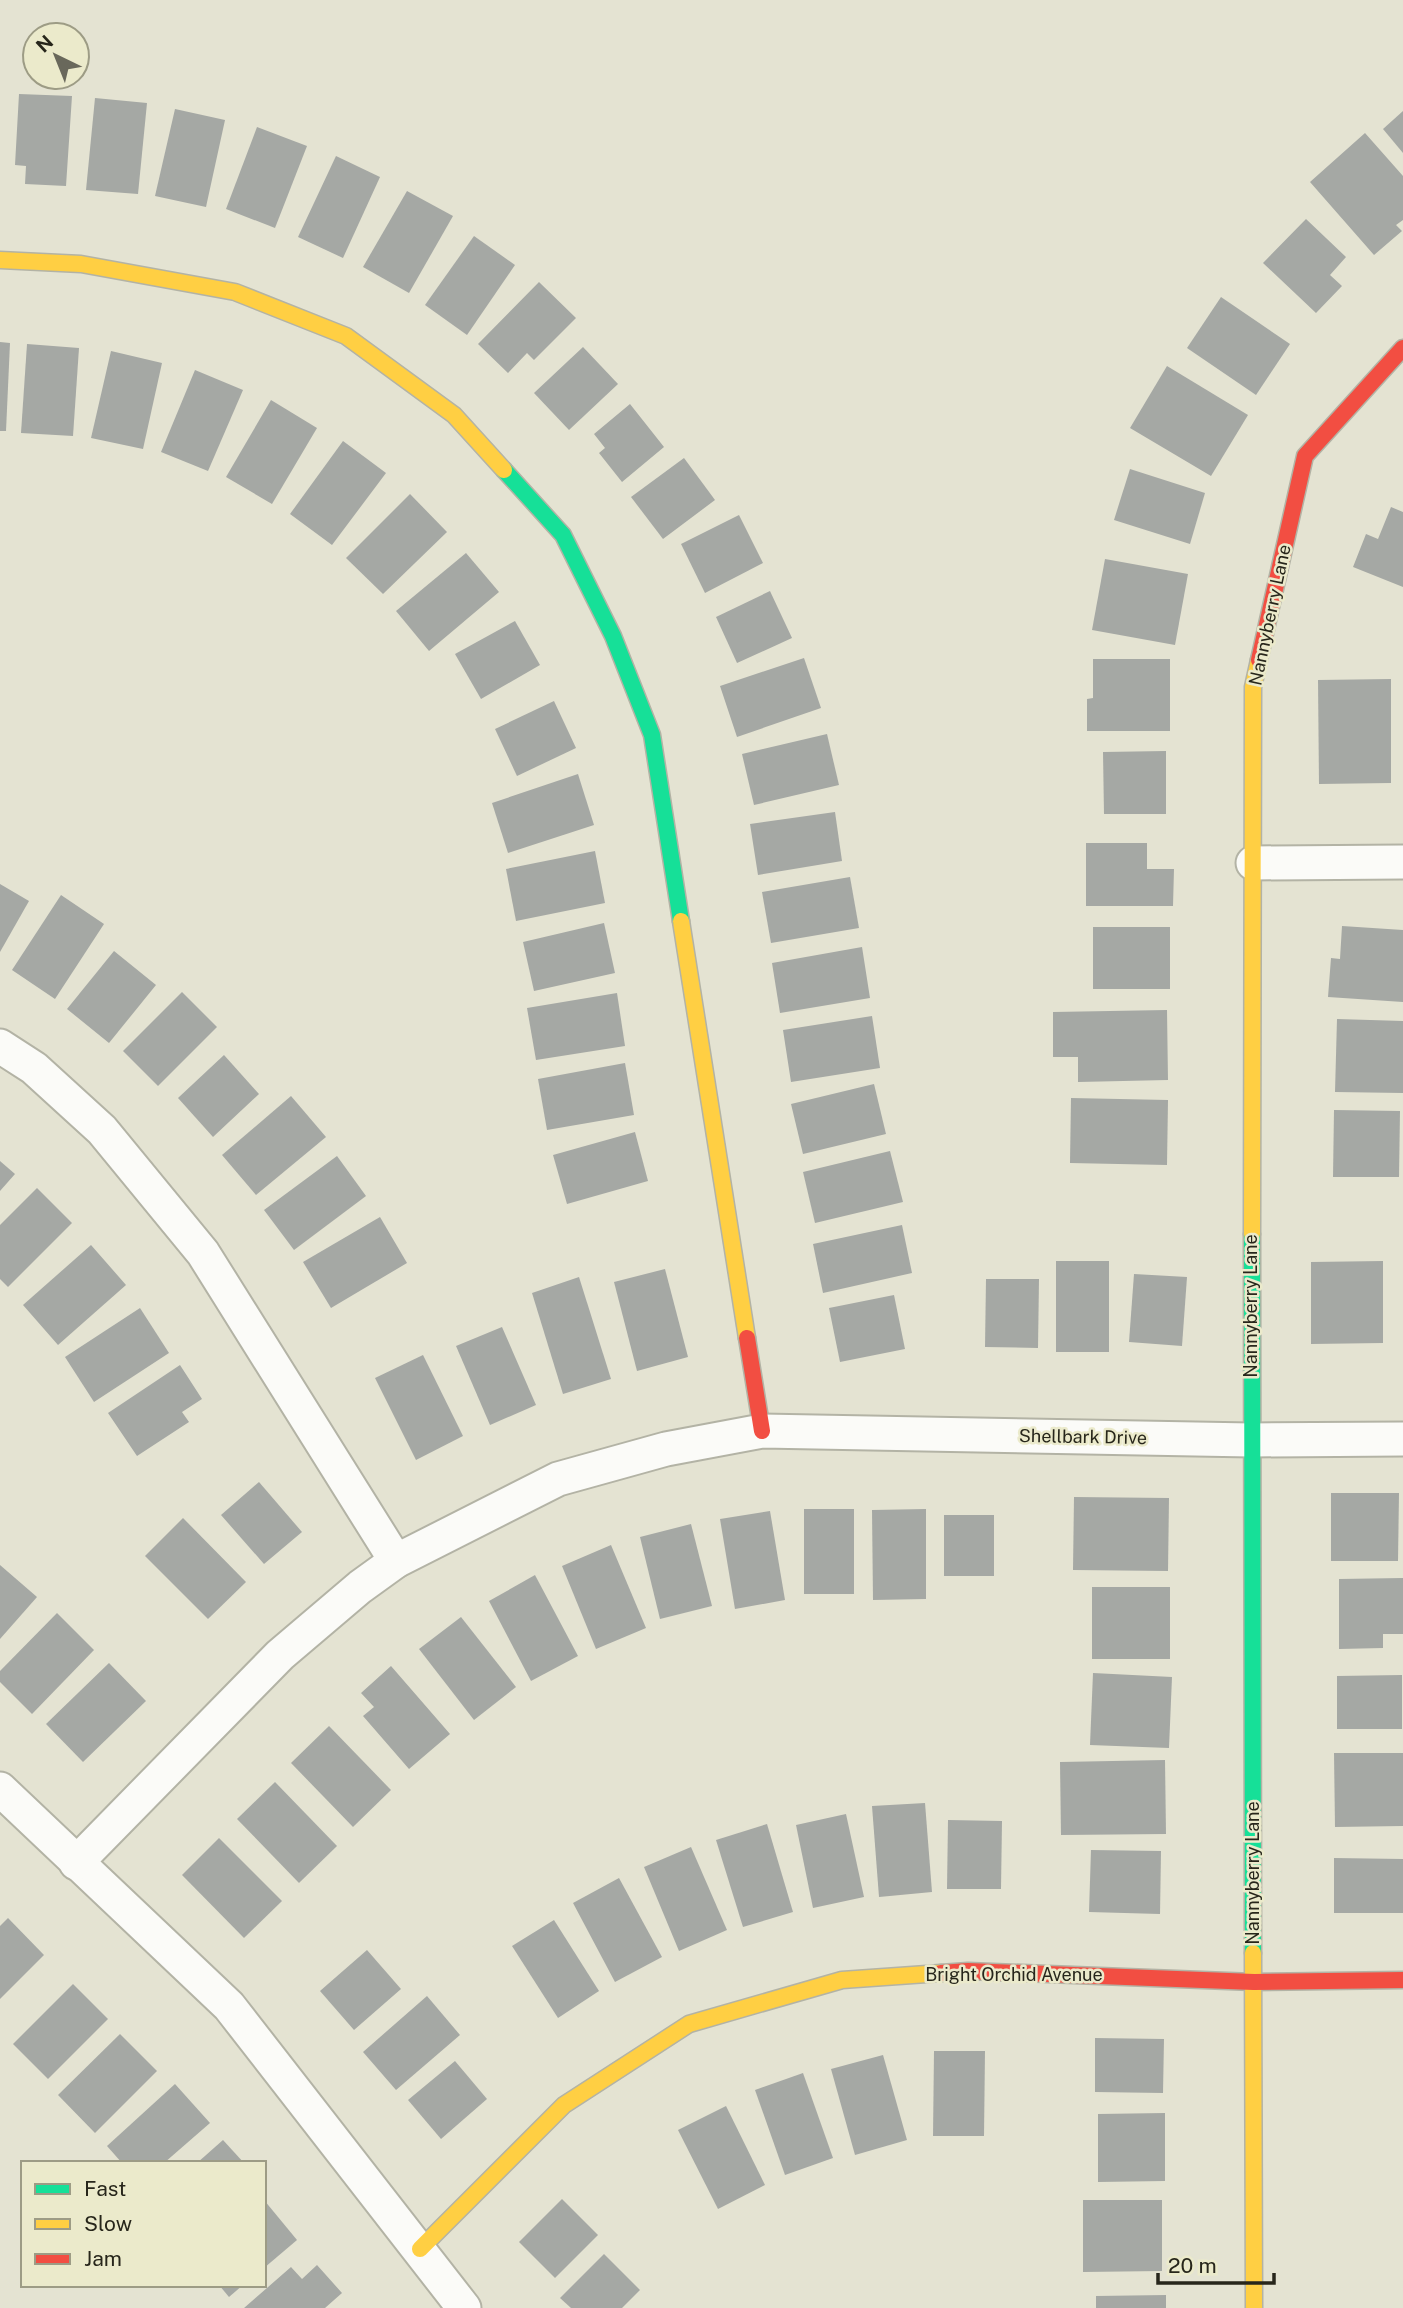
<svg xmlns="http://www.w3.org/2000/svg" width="1403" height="2308" viewBox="0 0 1403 2308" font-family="'Public Sans',sans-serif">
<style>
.building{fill:#a5a8a4}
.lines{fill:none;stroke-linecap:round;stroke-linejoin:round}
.street-casing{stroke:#b3b3a5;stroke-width:37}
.fast-casing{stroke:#b3b3a5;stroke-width:19}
.slow-casing{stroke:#b3b3a5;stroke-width:19}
.jam-casing{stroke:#b3b3a5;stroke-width:19}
.street{stroke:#fbfbf8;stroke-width:33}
.fast{stroke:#16e098;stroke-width:16}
.slow{stroke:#ffcf43;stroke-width:16}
.jam{stroke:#f24e42;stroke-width:16}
.labels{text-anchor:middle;stroke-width:5;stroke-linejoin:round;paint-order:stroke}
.street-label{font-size:18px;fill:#27261b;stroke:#ebeacb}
</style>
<rect width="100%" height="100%" fill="#e4e3d2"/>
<g class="building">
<polygon points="19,94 72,96 66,186 25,184 26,166 15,165"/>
<polygon points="95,98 147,103 138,194 86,190"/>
<polygon points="175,109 225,120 206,207 155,196"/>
<polygon points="1403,111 1403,153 1383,129"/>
<polygon points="257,127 307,146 275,228 226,209"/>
<polygon points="1365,133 1403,176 1403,220 1396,225 1402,231 1374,255 1310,182"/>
<polygon points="336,156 380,177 343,258 298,237"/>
<polygon points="407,191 453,216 409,293 363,267"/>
<polygon points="1306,219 1346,257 1330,275 1342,286 1316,313 1263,263"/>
<polygon points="474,236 515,265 467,335 425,305"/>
<polygon points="539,282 576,318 534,360 527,353 508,373 478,344"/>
<polygon points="1221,297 1290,344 1256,395 1187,348"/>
<polygon points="0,342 10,343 6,431 0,431"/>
<polygon points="27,344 79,348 73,436 21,433"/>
<polygon points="583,347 618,384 569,430 534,393"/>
<polygon points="111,351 162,363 143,449 91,438"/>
<polygon points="1167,366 1248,415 1211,476 1130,428"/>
<polygon points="195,370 243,390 208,471 161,452"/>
<polygon points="271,400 317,428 272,504 226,477"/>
<polygon points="630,404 664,447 622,482 599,453 605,448 594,434"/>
<polygon points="343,441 386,473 332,545 290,514"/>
<polygon points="684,458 715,500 663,539 631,497"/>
<polygon points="1130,469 1205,493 1190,544 1114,520"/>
<polygon points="410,494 447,532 383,594 346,558"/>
<polygon points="1391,507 1403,512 1403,587 1353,567 1366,534 1378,539"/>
<polygon points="739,515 763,563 705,593 681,544"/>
<polygon points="466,553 499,592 429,651 396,611"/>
<polygon points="1105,559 1188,574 1175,645 1092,630"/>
<polygon points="770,591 792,638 737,663 716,617"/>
<polygon points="515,621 540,665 481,699 455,654"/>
<polygon points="804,658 821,708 737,737 720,686"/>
<polygon points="1093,659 1170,659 1170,731 1087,731 1087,699 1093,698"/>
<polygon points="1391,679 1391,783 1319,784 1318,680"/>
<polygon points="554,701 576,748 517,776 495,729"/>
<polygon points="827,734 839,785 754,805 742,754"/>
<polygon points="1166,751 1166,814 1104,814 1103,752"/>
<polygon points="578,774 594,825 508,853 492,803"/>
<polygon points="835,812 842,861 758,875 750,824"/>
<polygon points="1086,843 1147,843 1147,869 1174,869 1173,906 1086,906"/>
<polygon points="595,851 605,903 516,921 506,869"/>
<polygon points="850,877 859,928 771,943 762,892"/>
<polygon points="0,884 29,901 0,952"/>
<polygon points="61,895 104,924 55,999 12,970"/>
<polygon points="604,923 615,973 534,991 523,942"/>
<polygon points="1342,926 1403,930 1403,1002 1328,997 1331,958 1340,959"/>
<rect x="1093" y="927" width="77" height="62"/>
<polygon points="862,947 870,998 780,1013 772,963"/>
<polygon points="114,951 156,985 109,1043 67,1009"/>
<polygon points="182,992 217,1027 158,1086 123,1051"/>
<polygon points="617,993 625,1046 536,1060 527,1008"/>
<polygon points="1167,1010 1168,1080 1078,1082 1078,1057 1053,1057 1053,1012"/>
<polygon points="872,1016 880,1068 791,1082 783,1030"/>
<polygon points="1337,1019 1403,1021 1403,1093 1335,1092"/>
<polygon points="224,1055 259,1094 213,1137 178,1098"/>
<polygon points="625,1063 634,1115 547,1130 538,1079"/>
<polygon points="874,1084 886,1134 803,1154 791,1104"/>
<polygon points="291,1096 326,1137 256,1195 222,1155"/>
<polygon points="1071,1098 1168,1100 1167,1165 1070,1163"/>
<polygon points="1334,1110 1400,1111 1399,1177 1333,1177"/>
<polygon points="635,1132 648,1181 567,1204 553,1155"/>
<polygon points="890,1151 903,1202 815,1223 803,1172"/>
<polygon points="337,1156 366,1196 294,1250 264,1210"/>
<polygon points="0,1161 15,1174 0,1191"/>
<polygon points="37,1188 72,1223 8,1287 0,1279 0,1225"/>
<polygon points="380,1217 407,1263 331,1308 303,1262"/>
<polygon points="902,1225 912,1273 823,1293 813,1244"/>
<polygon points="91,1245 126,1285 58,1345 23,1305"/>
<rect x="1056" y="1261" width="53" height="91"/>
<polygon points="1383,1261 1383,1343 1311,1344 1311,1262"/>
<polygon points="665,1269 688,1357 637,1371 614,1282"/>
<polygon points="1134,1274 1187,1277 1182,1346 1129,1342"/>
<polygon points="579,1277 611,1379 563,1394 532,1293"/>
<polygon points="986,1279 1039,1279 1038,1348 985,1347"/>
<polygon points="894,1295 905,1349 840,1362 829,1308"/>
<polygon points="140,1308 169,1353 94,1402 65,1357"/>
<polygon points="502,1327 536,1405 490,1425 456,1346"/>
<polygon points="423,1355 463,1436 416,1460 375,1378"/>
<polygon points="180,1365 202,1399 182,1412 189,1422 137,1456 108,1413"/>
<polygon points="259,1482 302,1532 264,1564 221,1515"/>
<polygon points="1331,1493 1399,1493 1398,1561 1331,1561"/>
<polygon points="1074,1497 1169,1498 1168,1571 1073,1570"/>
<rect x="804" y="1509" width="50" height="85"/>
<polygon points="926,1509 926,1599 873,1600 872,1510"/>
<polygon points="770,1511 785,1600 735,1609 720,1519"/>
<rect x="944" y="1515" width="50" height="61"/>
<polygon points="183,1518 246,1582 208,1619 145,1556"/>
<polygon points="691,1524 712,1606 660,1619 640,1537"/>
<polygon points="611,1545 646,1628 596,1649 562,1566"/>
<polygon points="0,1565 37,1597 0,1639"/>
<polygon points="535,1575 578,1656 531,1681 489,1601"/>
<polygon points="1403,1578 1403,1634 1383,1634 1383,1648 1339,1649 1339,1579"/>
<rect x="1092" y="1587" width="78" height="72"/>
<polygon points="57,1613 94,1650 32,1714 0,1682 0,1671"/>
<polygon points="461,1617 516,1687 474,1720 419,1649"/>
<polygon points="109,1663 146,1701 83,1762 46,1724"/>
<polygon points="391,1666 450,1734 409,1769 363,1716 374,1707 361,1693"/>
<polygon points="1093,1673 1172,1677 1169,1748 1090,1745"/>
<polygon points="1402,1675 1402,1729 1337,1729 1337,1676"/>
<polygon points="329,1726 391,1790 353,1827 291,1763"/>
<polygon points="1334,1753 1403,1753 1403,1826 1335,1827"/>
<polygon points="1165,1760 1166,1834 1061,1835 1060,1762"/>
<polygon points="275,1782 337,1846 299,1883 237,1819"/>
<polygon points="925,1803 932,1892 879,1897 872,1806"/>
<polygon points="846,1814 864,1897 813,1908 796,1825"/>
<polygon points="948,1820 1002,1821 1001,1889 947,1889"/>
<polygon points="767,1824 793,1912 743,1927 716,1840"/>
<polygon points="219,1838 282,1901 244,1938 182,1875"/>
<polygon points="691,1847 727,1930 679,1951 644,1867"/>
<polygon points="1091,1850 1161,1851 1160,1914 1089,1912"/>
<polygon points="1334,1858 1403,1859 1403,1913 1334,1913"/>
<polygon points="619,1878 662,1957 615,1982 573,1903"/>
<polygon points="8,1918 44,1955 0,1999 0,1926"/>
<polygon points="554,1920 599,1991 558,2018 512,1946"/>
<polygon points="367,1950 401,1989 354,2030 320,1991"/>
<polygon points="73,1984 108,2019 48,2079 13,2044"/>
<polygon points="427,1996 460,2035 396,2090 363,2052"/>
<polygon points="120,2034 157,2071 95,2133 58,2095"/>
<polygon points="1095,2038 1164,2039 1163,2093 1095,2092"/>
<polygon points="934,2051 985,2051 984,2136 933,2136"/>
<polygon points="883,2055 907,2140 855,2155 831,2069"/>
<polygon points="455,2061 487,2099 441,2139 408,2100"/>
<polygon points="803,2073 833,2158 785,2175 755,2090"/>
<polygon points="175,2084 210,2123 164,2163 122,2163 107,2146"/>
<polygon points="726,2106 765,2185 718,2209 678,2130"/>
<polygon points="1165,2113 1165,2181 1098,2182 1098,2114"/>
<polygon points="223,2140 244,2163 197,2163"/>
<polygon points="562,2199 598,2235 555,2278 519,2242"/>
<polygon points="264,2200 297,2240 264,2268"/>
<polygon points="1083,2200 1162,2200 1162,2271 1083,2272"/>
<polygon points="604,2254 640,2290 622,2308 571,2308 560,2298"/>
<polygon points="317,2265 342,2293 325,2308 244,2308 291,2267 302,2279"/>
<polygon points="219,2285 243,2285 229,2297"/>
<polygon points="1166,2295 1166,2308 1096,2308 1096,2296"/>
</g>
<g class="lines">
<g class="street-casing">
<g id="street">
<polyline points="1253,863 1403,862"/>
<polyline points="0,1046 34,1068 102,1130 203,1253 396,1561"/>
<polyline points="0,1789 229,2006 464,2308"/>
<polyline points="76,1863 280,1655 360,1587 396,1561 558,1479 666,1449 762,1431 1251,1440 1403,1439"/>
</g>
</g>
<g class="fast-casing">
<g id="fast">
<polyline points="504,470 563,535 613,636 652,735 681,921"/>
<polyline points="1252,1234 1253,1953"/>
</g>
</g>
<g class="slow-casing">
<g id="slow">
<polyline points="0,260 81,264 235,292 346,336 454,415 504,470"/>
<polyline points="681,921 747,1338"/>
<polyline points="1252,1234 1253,687 1259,660"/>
<polyline points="1253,1953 1254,2308"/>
<polyline points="420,2249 564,2105 689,2024 842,1980 941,1973"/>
</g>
</g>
<g class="jam-casing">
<g id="jam">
<polyline points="1259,660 1305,456 1403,348"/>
<polyline points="747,1338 762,1431"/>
<polyline points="941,1973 968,1971 1254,1982 1403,1980"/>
</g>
</g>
<use href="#street" class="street"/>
<use href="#fast" class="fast"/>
<use href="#slow" class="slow"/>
<use href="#jam" class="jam"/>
</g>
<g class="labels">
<g class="street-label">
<text transform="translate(1270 615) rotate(-78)" y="6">Nannyberry Lane</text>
<text transform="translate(1251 1306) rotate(-90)" y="6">Nannyberry Lane</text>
<text transform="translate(1083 1437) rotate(1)" y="6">Shellbark Drive</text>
<text transform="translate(1253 1873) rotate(-90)" y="6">Nannyberry Lane</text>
<text x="1014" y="1981">Bright Orchid Avenue</text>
</g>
</g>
<rect x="21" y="2161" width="245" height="126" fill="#ebeacb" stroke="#9d9c85" stroke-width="2"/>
<rect x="35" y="2184" width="35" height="10" fill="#16e098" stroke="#9d9c85" stroke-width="2"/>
<text x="84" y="2196" font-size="21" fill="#27261b">Fast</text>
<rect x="35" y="2219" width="35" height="10" fill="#ffcf43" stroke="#9d9c85" stroke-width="2"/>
<text x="84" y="2231" font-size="21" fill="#27261b">Slow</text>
<rect x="35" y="2254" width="35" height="10" fill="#f24e42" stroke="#9d9c85" stroke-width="2"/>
<text x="84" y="2266" font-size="21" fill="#27261b">Jam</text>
<g transform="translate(56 56) rotate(317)"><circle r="33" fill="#ebeacb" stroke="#9d9c85" stroke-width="2"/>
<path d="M0-5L12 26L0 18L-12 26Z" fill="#69685b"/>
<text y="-10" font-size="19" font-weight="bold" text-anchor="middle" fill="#27261b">N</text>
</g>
<path d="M1158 2273v10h116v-10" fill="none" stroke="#27261b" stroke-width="3.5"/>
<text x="1168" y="2273" font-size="21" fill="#27261b" stroke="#ebeacb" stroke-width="5" paint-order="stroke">20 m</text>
</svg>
